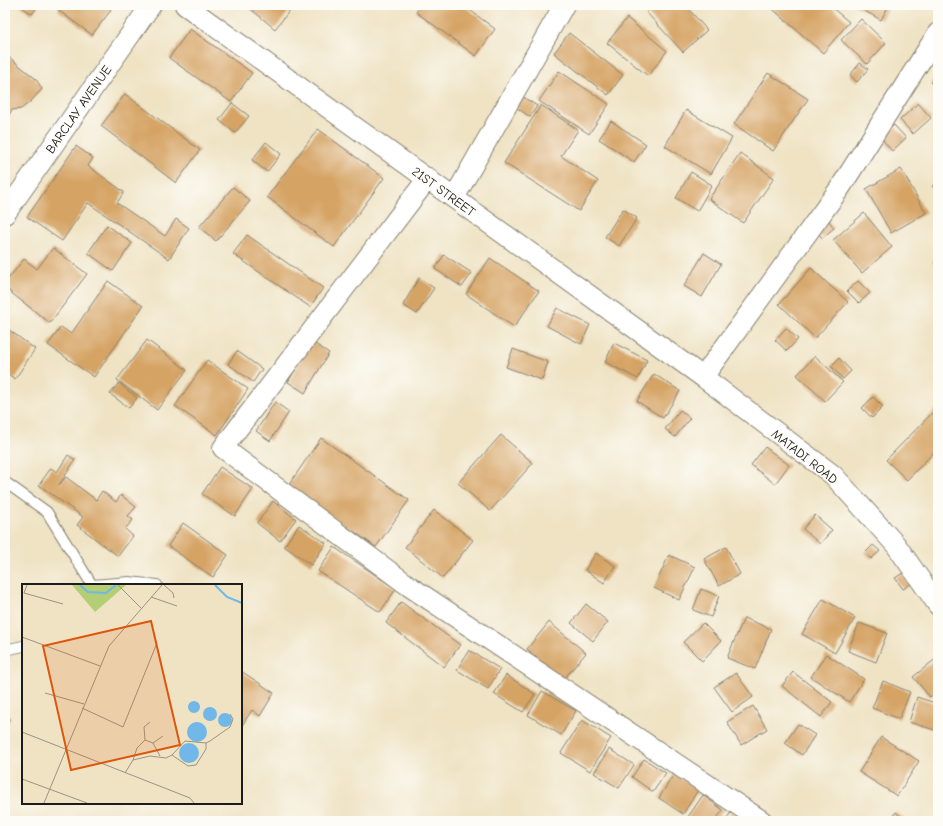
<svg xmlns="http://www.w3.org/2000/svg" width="943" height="826" viewBox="0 0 943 826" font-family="'Comic Neue',sans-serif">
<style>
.building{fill:#d5a364}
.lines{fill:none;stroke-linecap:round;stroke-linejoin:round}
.service-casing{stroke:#868070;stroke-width:12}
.minor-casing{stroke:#868070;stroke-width:22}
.service{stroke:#fff;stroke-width:10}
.minor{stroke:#fff;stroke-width:20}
.labels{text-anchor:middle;stroke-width:3;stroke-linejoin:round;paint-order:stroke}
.street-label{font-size:13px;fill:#1c1c1c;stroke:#fdfcf7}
.inset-river{fill:none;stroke:#71b7e8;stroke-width:2}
.inset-road{fill:none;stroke:#9b9381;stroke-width:1}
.view{fill:#de560d;fill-opacity:0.15;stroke:#de560d;stroke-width:2}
.inset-edge{fill:none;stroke:#1c1c1c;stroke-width:2}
</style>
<rect width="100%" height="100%" fill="#fdfcf7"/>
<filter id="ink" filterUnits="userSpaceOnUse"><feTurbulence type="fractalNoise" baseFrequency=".025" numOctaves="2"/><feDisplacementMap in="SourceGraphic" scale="8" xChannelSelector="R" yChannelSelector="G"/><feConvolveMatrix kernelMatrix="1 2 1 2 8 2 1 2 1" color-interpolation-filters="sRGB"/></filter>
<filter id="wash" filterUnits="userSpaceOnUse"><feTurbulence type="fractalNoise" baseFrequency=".012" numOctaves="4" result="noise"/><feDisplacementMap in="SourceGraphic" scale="16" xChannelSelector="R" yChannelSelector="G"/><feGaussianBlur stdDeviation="0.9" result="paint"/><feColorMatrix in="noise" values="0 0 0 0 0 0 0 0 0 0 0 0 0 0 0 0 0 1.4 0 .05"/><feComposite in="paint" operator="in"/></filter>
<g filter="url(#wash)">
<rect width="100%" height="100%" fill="#efe3c4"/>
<g id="blocks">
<g class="building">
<polygon points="19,5 39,5 32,14"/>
<polygon points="61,5 104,5 111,10 92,35 58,10"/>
<polygon points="246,5 294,5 275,29"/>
<polygon points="421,5 463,5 495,29 476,56 416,12"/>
<polygon points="653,5 685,5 707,30 683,52 646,12"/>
<polygon points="768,5 829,5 849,22 823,53"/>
<polygon points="854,5 889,5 881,20"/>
<polygon points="627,18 667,51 648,76 607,43"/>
<polygon points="861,19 886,43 867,64 841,40"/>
<polygon points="190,29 252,73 231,102 169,58"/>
<polygon points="569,33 623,75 608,95 554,53"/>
<polygon points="5,54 36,79 42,89 31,101 21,109 12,110 5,121"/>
<polygon points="860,63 868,69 857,82 850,75"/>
<polygon points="559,71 609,104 589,134 539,101"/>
<polygon points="768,73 808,99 773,151 734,124"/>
<polygon points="938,74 938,88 931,83"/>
<polygon points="125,94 200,150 176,183 101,126"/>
<polygon points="520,95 537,106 530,117 513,105"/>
<polygon points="232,103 249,116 235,133 219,120"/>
<polygon points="918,103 931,118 913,134 900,120"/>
<polygon points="541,105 578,130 561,156 598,181 579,211 504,163"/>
<polygon points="686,110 732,138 711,174 665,146"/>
<polygon points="611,121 646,144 634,162 599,139"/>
<polygon points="894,125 906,138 892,151 881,138"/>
<polygon points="318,129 384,178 334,247 267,197"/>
<polygon points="266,142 281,154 267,172 252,160"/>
<polygon points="76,146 93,158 88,166 124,192 117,203 165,236 176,219 189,228 169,259 88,203 62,241 27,217"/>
<polygon points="740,153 774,178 743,223 709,199"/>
<polygon points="901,169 926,213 891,233 866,189"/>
<polygon points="691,172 712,185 697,211 676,198"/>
<polygon points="938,182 938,193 932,186"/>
<polygon points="233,187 250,201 216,241 199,227"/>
<polygon points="623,209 637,218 619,246 605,237"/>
<polygon points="864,213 892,247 862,273 833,240"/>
<polygon points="827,218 834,228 822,238 815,228"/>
<polygon points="107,225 132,243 113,271 88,253"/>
<polygon points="247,235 323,288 310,307 233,254"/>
<polygon points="53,248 87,274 50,323 5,288 5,283 24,259 37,269"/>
<polygon points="704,253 721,264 702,297 684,286"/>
<polygon points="444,255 472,273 462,287 435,269"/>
<polygon points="490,258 539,291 514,327 466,294"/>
<polygon points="938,259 938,268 934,263"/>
<polygon points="811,268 848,302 815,338 779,304"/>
<polygon points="419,278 434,288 417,314 403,305"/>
<polygon points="108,281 143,306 94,377 48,345 61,327 71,334"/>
<polygon points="858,281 870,293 859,303 847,291"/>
<polygon points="557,308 590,325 581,344 547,326"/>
<polygon points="5,327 35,349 15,379 5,372"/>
<polygon points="786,328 798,339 787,351 775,340"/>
<polygon points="147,340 187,370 157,410 117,380"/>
<polygon points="312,342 329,353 305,393 288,382"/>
<polygon points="614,343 647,360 638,379 605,362"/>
<polygon points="513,349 548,362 542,380 506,367"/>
<polygon points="237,351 262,369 253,382 228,364"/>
<polygon points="815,356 843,382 825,401 797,375"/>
<polygon points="839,358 851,371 843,379 831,366"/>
<polygon points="207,360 248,389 217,435 175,406"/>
<polygon points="654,374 680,391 663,418 637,401"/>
<polygon points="119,383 137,398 129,408 110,394"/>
<polygon points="873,397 883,407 872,418 862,408"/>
<polygon points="275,402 289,412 270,441 256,431"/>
<polygon points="936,409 938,411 938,448 907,480 886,460"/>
<polygon points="680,410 690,418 675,437 665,429"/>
<polygon points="501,435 533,463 490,511 458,483"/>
<polygon points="321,438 409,500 376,547 288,486"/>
<polygon points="765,447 789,465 775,484 751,465"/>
<polygon points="68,455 75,460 59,485 66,477 96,500 102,491 116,502 121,495 136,507 128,516 133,520 125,529 133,536 118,556 77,525 83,517 39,485 51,468 57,472"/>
<polygon points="220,467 253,489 235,516 202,494"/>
<polygon points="273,501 296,519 280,541 257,523"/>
<polygon points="434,510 473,540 443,578 405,547"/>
<polygon points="815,515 832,530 820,544 803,529"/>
<polygon points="183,523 228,555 213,577 168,546"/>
<polygon points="299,525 326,543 311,565 284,546"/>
<polygon points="873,545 880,551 871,559 865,553"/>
<polygon points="334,547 396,589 380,612 318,571"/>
<polygon points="726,547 740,574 719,586 704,559"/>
<polygon points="596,553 615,566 604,583 585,570"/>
<polygon points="669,555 695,567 679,600 654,588"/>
<polygon points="906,571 913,583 903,589 895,578"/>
<polygon points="701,589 719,596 711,617 693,610"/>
<polygon points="823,599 855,618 835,653 802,634"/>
<polygon points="401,602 460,645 444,667 386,623"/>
<polygon points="586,604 608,622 593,641 571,623"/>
<polygon points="744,618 771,629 755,669 727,658"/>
<polygon points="549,622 586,653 563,680 527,649"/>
<polygon points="703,623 721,641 702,661 683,642"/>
<polygon points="859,623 887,633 876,662 848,651"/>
<polygon points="469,650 500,669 488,689 457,670"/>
<polygon points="826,654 864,679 849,702 811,677"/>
<polygon points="938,657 938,682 935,684 938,690 930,697 913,677"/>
<polygon points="241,671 274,693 260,716 252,710 241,727"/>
<polygon points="793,672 832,702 821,717 782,686"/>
<polygon points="736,673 753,697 732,712 714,687"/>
<polygon points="506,675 535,694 523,712 494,694"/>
<polygon points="883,681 910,692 899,719 872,708"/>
<polygon points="542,691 576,711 561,735 528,715"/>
<polygon points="917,697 938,704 938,731 909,722"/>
<polygon points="753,706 767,729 741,745 727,722"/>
<polygon points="5,715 10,718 5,726"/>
<polygon points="582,720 611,738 590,771 561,753"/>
<polygon points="798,724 815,735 802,755 785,743"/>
<polygon points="881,737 919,761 897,796 859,772"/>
<polygon points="609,749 634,765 619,788 594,773"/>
<polygon points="644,759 666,773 653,792 632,777"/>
<polygon points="674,774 698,790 683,814 659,798"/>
<polygon points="703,795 723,810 715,821 693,821 688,817"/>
<polygon points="731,812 745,821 725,821"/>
<polygon points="896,812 906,821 888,821"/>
</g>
</g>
</g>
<g filter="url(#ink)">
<use href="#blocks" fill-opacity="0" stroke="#868070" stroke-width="1"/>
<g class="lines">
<g class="service-casing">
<g id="service">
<polyline points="5,482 47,512 92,585"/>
<polyline points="93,585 129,582 157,585"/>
<polyline points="5,650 23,646"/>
</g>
</g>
<g class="minor-casing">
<g id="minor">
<polyline points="185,5 703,377 833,475 896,545 938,605"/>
<polyline points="428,178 223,448 409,586 762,821"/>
<polyline points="454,198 564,5"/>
<polyline points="5,214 151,5"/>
<polyline points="703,377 840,188 938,33"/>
</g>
</g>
<use href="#service" class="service"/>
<use href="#minor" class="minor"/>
</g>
</g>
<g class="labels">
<g class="street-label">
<text transform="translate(78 109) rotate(-55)" y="5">BARCLAY AVENUE</text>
<text transform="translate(444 191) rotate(36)" y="5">21ST STREET</text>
<text transform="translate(805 456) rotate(38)" y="5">MATADI ROAD</text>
</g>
</g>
<g transform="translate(22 584)">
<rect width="220" height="220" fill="#efe3c4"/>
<path d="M50,1H104L73,28Z" fill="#b3ce74"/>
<path d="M166 123a6 6 0 1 1 12 0a6 6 0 1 1-12 0ZM181 130a7 7 0 1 1 14 0a7 7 0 1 1-14 0ZM196 136a7 7 0 1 1 14 0a7 7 0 1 1-14 0ZM165 148a10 10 0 1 1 20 0a10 10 0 1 1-20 0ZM157 169a10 10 0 1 1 20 0a10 10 0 1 1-20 0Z" fill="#71b7e8"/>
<path class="inset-river" d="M58,1L66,8L84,9L94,1M193,1L205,13L220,19"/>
<path class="inset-road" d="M5,1L2,9L41,20M96,1L119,24M142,1L151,9L152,14M129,13L155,22M0,53L78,82M23,109L62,120M60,124L101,143L135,59M0,148L168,214L172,219M123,156L122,143L128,138M131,159L141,152M150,171L163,157L184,159L188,157L208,143L211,135L208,130M111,176L115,164L123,156L131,159L138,172M103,189L111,176L128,172L144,174L150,171L166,182L174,181L184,165V159M0,195L65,219M22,219L87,62L140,1"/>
<path class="view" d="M129,37L158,161L49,186L21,62Z"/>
<rect width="220" height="220" class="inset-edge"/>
</g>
<rect width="943" height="826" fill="none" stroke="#fdfcf7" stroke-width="20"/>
</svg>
